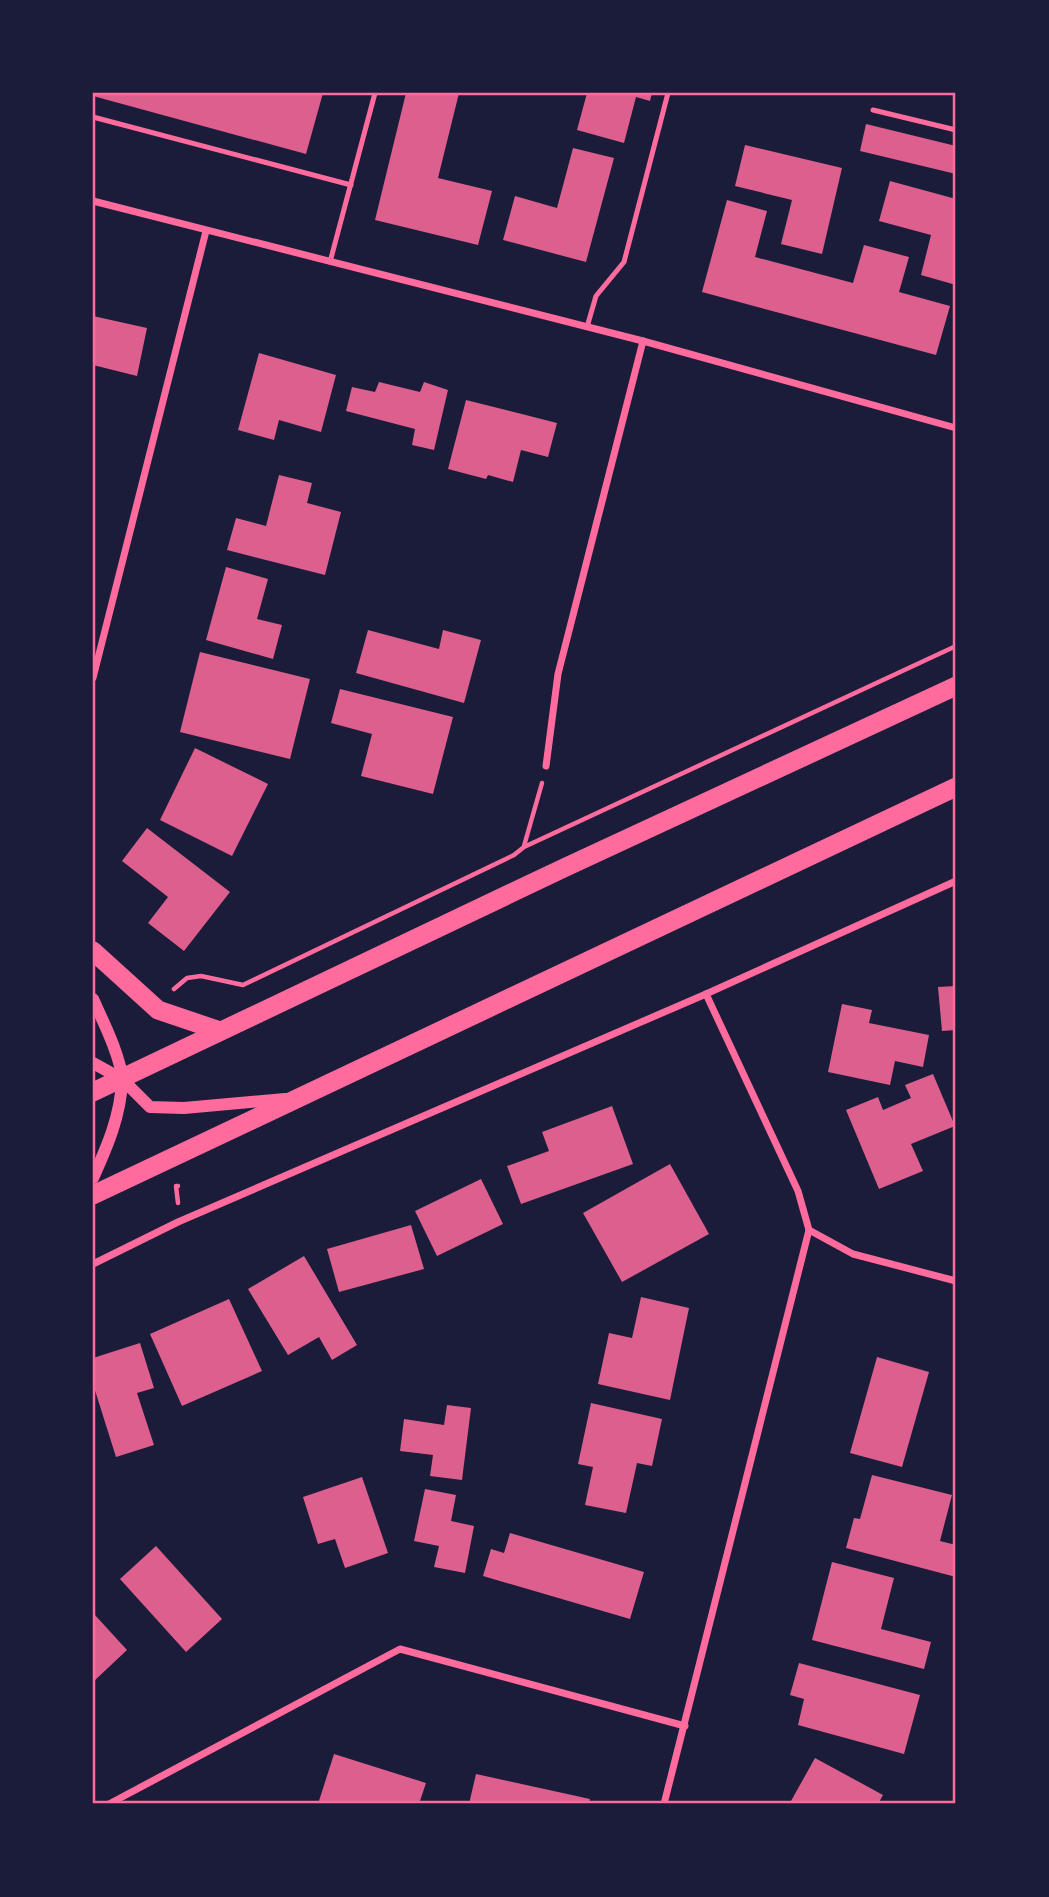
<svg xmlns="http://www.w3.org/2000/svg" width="1049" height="1897" viewBox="0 0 1049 1897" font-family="Lato,sans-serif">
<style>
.building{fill:#dd5f8e}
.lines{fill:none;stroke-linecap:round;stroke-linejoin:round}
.path{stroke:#ff6b9d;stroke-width:4.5}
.service{stroke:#ff6b9d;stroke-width:5}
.minor{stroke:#ff6b9d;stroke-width:7}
.tertiary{stroke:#ff6b9d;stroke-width:12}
.trunk{stroke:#ff6b9d;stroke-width:19}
.neatline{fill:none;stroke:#ff6b9d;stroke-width:2.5}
</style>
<rect width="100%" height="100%" fill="#1b1b3a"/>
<g class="building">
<polygon points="93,93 323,93 306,154 93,96"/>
<polygon points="406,93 459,93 438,178 492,191 478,245 375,220"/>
<polygon points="587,93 652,93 650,101 636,97 624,143 577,130"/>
<polygon points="866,124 956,146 956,174 860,151"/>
<polygon points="745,145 842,168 822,254 781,244 792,200 735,186"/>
<polygon points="573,148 614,158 586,262 503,240 515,196 557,208"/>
<polygon points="890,181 956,199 956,285 921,275 931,235 879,221"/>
<polygon points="727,200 767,211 755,257 853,283 864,245 909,257 899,292 950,306 936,355 702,292"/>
<polygon points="93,316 147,328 137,376 93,365"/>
<polygon points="259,353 336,375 321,432 279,420 274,440 238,430"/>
<polygon points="379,382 420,392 424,382 448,390 434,450 412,445 415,429 346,411 352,387 375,392"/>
<polygon points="466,400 557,423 548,457 521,450 513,482 488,475 486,479 448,469"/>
<polygon points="279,475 312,483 307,503 341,512 325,575 227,550 236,518 266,526"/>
<polygon points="226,567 268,579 257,619 282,625 273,659 206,640"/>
<polygon points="368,630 439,649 443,630 481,640 464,703 356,673"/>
<polygon points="200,652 310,679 290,759 180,732"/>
<polygon points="340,689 453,717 433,794 361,776 372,734 331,723"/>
<polygon points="195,748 268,784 232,856 160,820"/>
<polygon points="147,828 230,892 184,951 148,923 168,897 122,861"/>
<polygon points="956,986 956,1030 942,1031 938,987"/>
<polygon points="842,1004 872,1010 869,1023 929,1035 923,1067 895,1061 890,1085 828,1072"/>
<polygon points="933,1074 955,1126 911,1144 923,1171 879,1189 846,1110 878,1097 883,1110 911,1098 905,1085"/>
<polygon points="612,1106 633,1164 521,1204 507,1166 549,1151 542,1132"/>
<polygon points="670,1164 709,1234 622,1282 583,1213"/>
<polygon points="481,1179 503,1224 437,1256 415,1211"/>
<polygon points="411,1225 424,1269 339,1292 327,1249"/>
<polygon points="304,1256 357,1345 332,1360 319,1337 288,1355 248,1289"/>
<polygon points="641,1297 689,1308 670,1400 598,1384 609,1333 632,1338"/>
<polygon points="229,1299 262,1371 182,1406 150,1334"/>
<polygon points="140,1343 154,1388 137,1393 154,1445 116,1457 93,1384 93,1358"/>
<polygon points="877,1357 929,1372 902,1467 850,1453"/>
<polygon points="591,1403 662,1419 652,1466 637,1463 626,1513 585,1505 593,1467 578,1464"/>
<polygon points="447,1405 471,1408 462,1480 430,1476 433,1455 400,1451 404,1419 444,1425"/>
<polygon points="872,1475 952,1495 940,1541 956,1545 956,1577 846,1548 854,1518 860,1519"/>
<polygon points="362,1477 388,1553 345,1568 335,1539 318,1544 303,1497"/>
<polygon points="425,1489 456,1495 451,1521 474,1526 465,1573 434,1567 439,1546 414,1541"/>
<polygon points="510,1533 644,1572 630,1619 483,1576 491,1549 504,1553"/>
<polygon points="156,1546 222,1619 186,1652 120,1579"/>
<polygon points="832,1562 894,1578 881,1629 931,1642 924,1669 812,1640"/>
<polygon points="94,1614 127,1650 93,1682 93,1616"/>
<polygon points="799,1663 920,1695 904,1754 798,1725 804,1699 790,1695"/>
<polygon points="334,1754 426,1783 419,1804 318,1804"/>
<polygon points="815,1758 883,1795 878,1804 797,1804 791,1801"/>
<polygon points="476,1774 590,1799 589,1804 469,1804"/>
</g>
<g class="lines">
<g class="path">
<polyline points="524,846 542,783"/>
<polyline points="174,989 187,978 201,976 243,985 514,855 524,847 956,646"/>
<polyline points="178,1186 176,1186 178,1203"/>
</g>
<g class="service">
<polyline points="873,110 956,130"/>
<polyline points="93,117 351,185"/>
<polyline points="330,262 375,93"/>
<polyline points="587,327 596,296 624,262 668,93"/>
</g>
<g class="minor">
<polyline points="93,201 643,341 956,428"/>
<polyline points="93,678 206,231"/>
<polyline points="546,766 558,674 643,341"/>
<polyline points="706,994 798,1191 809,1230 853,1254 956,1281"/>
<polyline points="93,1264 178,1222 706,994 956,881"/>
<polyline points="109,1804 400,1649 685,1726"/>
<polyline points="664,1804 809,1230"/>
</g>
<g class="tertiary">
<path d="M93,999C102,1019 122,1059 122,1080C121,1115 107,1147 93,1178"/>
<polyline points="93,1063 122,1079 150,1107 184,1108 285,1099"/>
</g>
<g class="trunk">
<polyline points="93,951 158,1010 220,1031"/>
<polyline points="93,1092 566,867 956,686"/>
<polyline points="93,1195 956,787"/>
</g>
</g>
<rect width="1049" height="1897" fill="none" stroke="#1b1b3a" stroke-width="189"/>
<rect x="94" y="94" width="860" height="1708" class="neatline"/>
</svg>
